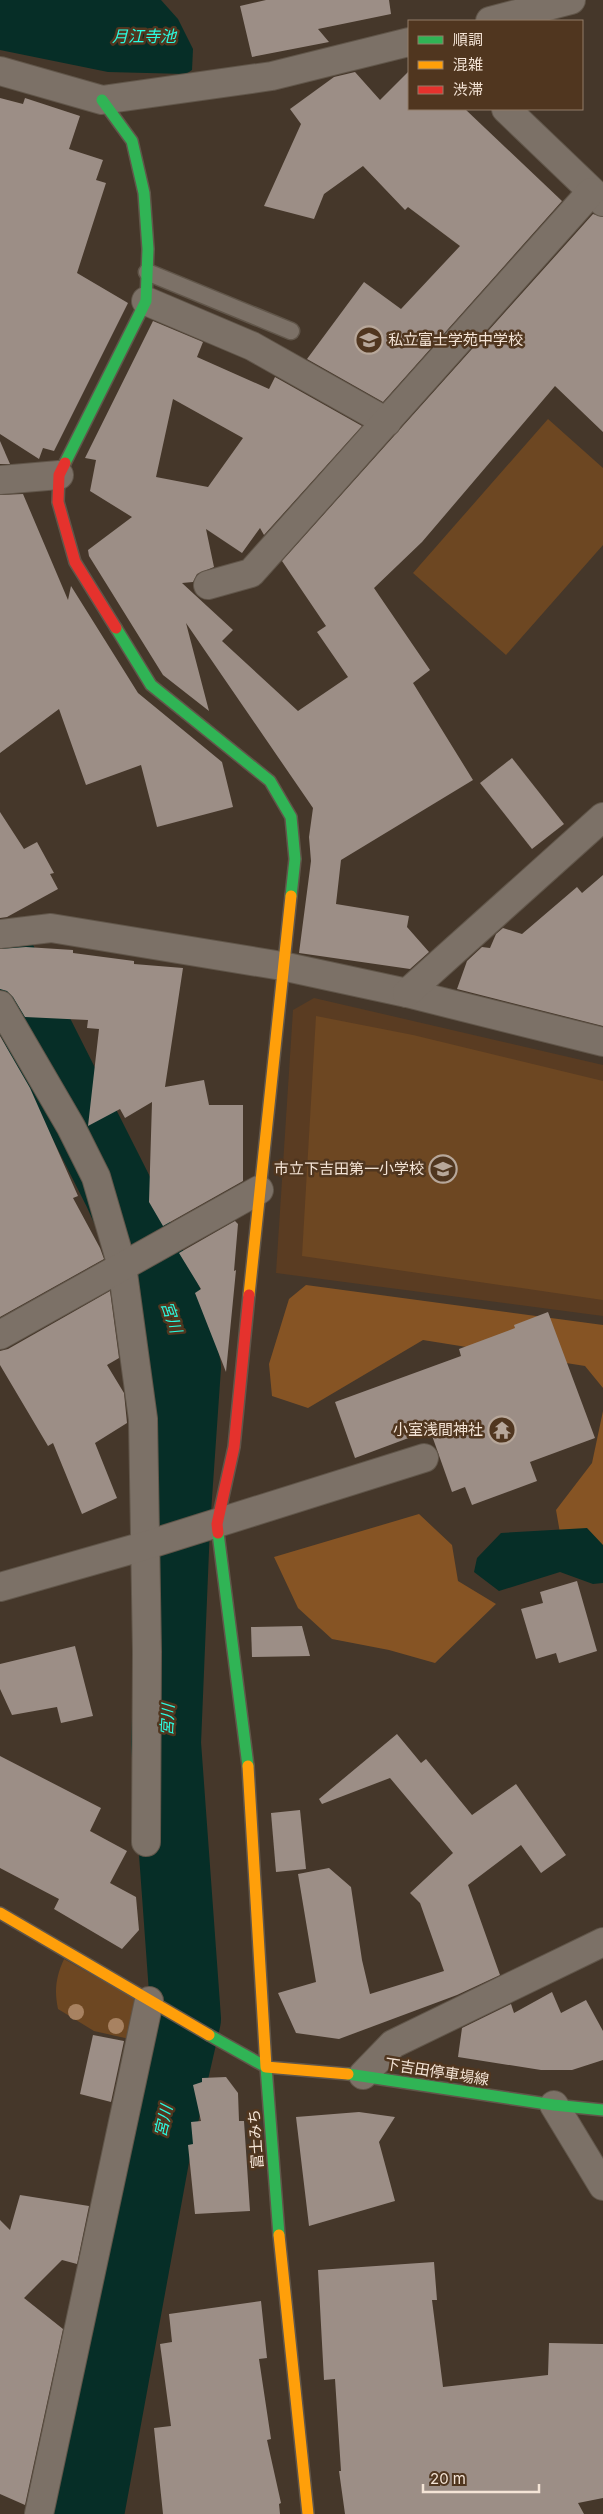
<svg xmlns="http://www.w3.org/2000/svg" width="603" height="2514" viewBox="0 0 603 2514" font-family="Inter,'Noto Sans JP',sans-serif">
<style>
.built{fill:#5a3c22}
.green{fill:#6d4722}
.forest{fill:#865424}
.water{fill:#062e27}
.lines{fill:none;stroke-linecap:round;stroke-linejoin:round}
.river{stroke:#062e27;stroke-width:70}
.building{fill:#9c8e86;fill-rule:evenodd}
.lane-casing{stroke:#61564a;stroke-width:19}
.street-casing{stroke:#61564a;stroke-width:30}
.fast-casing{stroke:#61564a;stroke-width:14}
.slow-casing{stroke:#61564a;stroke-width:14}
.jam-casing{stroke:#61564a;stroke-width:14}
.lane{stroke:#7c7167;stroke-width:16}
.street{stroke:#7c7167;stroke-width:28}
.fast{stroke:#30b455;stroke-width:11}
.slow{stroke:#ff9f0a;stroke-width:11}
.jam{stroke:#e5322d;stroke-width:11}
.tree{fill:#a88261}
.labels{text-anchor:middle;stroke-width:5;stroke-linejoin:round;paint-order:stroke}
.poi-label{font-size:15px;fill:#f4e4d6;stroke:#50361f;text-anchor:end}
.street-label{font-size:15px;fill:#f4e4d6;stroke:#50361f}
.water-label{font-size:16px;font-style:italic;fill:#2afbe1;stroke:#50361f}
</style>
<rect width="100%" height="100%" fill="#45372a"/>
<polygon class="built" points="314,998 603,1065 603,1316 276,1273 293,1010"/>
<g class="green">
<polygon points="548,419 603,468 603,545 506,655 413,573"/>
<polygon points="316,1016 413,1035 603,1081 603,1300 302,1256"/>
<path d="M64,1959L143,2003L134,2040L94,2031L58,2009C54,1989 56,1977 64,1959Z"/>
</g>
<g class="forest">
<polygon points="306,1285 603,1325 603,1388 585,1366 423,1340 308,1408 272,1396 269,1364 289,1299"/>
<polygon points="603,1411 603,1570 567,1573 556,1510 592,1463"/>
<polygon points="419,1514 452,1545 458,1581 496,1604 435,1663 389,1650 332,1639 298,1608 274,1557"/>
</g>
<g class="water">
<polygon points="0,0 161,0 178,19 193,49 192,70 186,74 108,72 0,50"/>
<polygon points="587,1528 603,1545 603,1583 593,1584 560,1572 499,1591 474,1572 477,1558 501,1533"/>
</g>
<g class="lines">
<polyline class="river" points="0,957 118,1191 176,1320 186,1367 175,1526 166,1743 186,2019 155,2154 89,2514"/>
</g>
<g class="building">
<polygon points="266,0 389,0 391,14 318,29 329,42 252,57 240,6"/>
<polygon points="409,71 409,109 465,109 562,201 383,402 307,359 364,282 401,309 460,246 408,207 405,210 363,166 324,194 314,219 264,206 301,124 290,109 334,77 355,72 380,100"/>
<polygon points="0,98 23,104 25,98 80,116 69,149 103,160 96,180 106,183 77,273 128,303 54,451 43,448 39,459 0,434"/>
<path d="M593,214L603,217V432L555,386L422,542L374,588L430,670L413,683L473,780L341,860L336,904L409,916L407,927L429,952L410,969L299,953L311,861L309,837L313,808L186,623L209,711L163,675L89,556L88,550L132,517L90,491L96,460L85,458L153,321L203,342L197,357L269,389L275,377L362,426L264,535L260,528L242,553L206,529L214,567L197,574L193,582L182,583L233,630L222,641L298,711L348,677L317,632L326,626L282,561ZM173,399L243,438L208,487L156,477Z"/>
<polygon points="0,441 10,464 0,464"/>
<polygon points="23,494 68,600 71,586 138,693 222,762 233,807 157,827 141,765 86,785 59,709 0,753 0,495"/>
<polygon points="512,758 564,824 532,849 480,783"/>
<polygon points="0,812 24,849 37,842 54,873 50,874 58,889 7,917 0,918"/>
<polygon points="603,875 603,1026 457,989 467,961 482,947 490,948 496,934 503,928 522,934 577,887 582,893"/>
<polygon points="26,947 73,950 73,953 134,961 134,964 183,968 165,1087 204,1080 209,1105 243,1105 243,1181 163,1226 149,1202 152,1102 125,1118 120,1109 88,1126 99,1029 87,1028 88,1020 25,1017 13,997 7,991 0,989 0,949"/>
<polygon points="0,1036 30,1088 78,1196 73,1198 100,1248 104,1259 0,1317"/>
<polygon points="235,1221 238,1224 234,1271 236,1270 226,1372 195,1293 201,1289 179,1253"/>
<polygon points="110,1291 119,1358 107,1365 124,1393 127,1423 95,1443 117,1498 82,1514 53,1443 48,1446 0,1365 0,1351 8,1349"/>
<polygon points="548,1312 595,1438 530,1462 537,1481 472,1505 465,1487 452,1492 430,1430 355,1458 335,1402 461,1356 459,1349 515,1328 514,1325"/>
<polygon points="577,1581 597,1651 559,1663 556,1653 536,1659 521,1609 543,1603 540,1592"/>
<polygon points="302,1626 310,1656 252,1657 251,1627"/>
<polygon points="75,1646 93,1716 61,1723 57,1707 12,1715 0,1689 0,1664"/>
<polygon points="397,1734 421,1763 426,1759 472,1815 516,1784 566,1855 541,1873 521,1845 468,1885 500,1975 457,1995 339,2039 296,2033 278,1993 316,1982 298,1874 329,1868 351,1887 362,1960 370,1994 444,1971 420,1903 410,1893 453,1853 390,1778 322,1804 319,1799"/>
<polygon points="0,1756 101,1808 90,1831 127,1851 110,1883 136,1897 139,1930 122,1949 54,1909 59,1899 0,1868"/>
<polygon points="300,1810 306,1869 276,1872 271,1813"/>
<polygon points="552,1992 561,2013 586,2000 603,2031 603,2060 572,2070 541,2070 458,2057 462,2028 511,2004 514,2013"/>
<polygon points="93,2035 124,2041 111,2102 80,2094"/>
<polygon points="226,2077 238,2093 239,2121 244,2121 250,2211 195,2214 188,2145 193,2144 191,2122 201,2121 193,2085 202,2082 202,2078"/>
<polygon points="359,2112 395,2117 379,2142 395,2201 309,2226 296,2117"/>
<polygon points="20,2195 89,2206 77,2264 62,2260 24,2298 63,2329 25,2505 0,2494 0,2220 10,2230"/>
<polygon points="434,2262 437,2300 432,2300 443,2387 548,2375 549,2343 603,2344 603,2498 578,2503 584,2514 345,2514 339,2471 341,2471 335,2379 324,2380 318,2270"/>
<polygon points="261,2301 267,2358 259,2359 271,2439 267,2440 281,2503 279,2504 280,2514 163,2514 154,2428 171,2426 160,2344 172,2342 169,2314"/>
</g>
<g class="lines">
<g class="lane-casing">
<polyline id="lane" points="147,272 291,331"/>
</g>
<g class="street-casing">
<g id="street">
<polyline points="490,21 571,0"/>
<polyline points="0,71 102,100 272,76 409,42"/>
<polyline points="506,109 603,202"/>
<polyline points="146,301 252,346 387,422"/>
<polyline points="0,480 59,475"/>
<polyline points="208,585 251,573 591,192"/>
<polyline points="0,934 51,928 282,966 407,993 603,1042"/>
<polyline points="407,993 603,817"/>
<polyline points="0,1005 71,1127 96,1177 122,1266 143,1419 147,1652 146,1842"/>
<polyline points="0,1335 259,1190"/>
<polyline points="0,1587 144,1546 424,1458"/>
<polyline points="363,2075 393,2044 603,1942"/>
<polyline points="554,2105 603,2186"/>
<polyline points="39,2514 149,2001"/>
</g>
</g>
<g class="fast-casing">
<g id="fast">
<polyline points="65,463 146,301 148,249 144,193 132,141 102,100"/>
<polyline points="116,628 151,685 270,781 291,817 295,859 291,896"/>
<polyline points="218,1533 248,1766"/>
<polyline points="209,2035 266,2067 279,2235"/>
<polyline points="348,2074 554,2105 603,2110"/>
</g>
</g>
<g class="slow-casing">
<g id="slow">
<polyline points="249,1295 291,896"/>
<polyline points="248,1766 266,2067 348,2074"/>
<polyline points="0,1913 209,2035"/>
<polyline points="279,2235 308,2514"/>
</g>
</g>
<g class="jam-casing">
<g id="jam">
<polyline points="65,463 59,475 58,502 75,562 116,628"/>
<polyline points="218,1533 217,1524 234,1447 249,1295"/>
</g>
</g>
<use href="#lane" class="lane"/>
<use href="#street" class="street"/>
<use href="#fast" class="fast"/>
<use href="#slow" class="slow"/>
<use href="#jam" class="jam"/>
</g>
<g class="tree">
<circle cx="76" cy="2012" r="8"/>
<circle cx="116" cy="2026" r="8"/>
</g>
<defs>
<g id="school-ring" transform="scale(1.4375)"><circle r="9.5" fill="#50361f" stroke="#b7a79a" stroke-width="1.5"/><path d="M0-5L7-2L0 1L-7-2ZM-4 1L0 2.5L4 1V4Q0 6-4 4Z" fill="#b7a79a"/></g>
<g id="temple-ring" transform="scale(1.4375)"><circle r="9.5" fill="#50361f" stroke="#b7a79a" stroke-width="1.5"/><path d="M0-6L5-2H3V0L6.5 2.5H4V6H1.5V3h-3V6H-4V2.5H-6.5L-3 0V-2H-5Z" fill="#b7a79a"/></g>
</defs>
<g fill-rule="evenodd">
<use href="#school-ring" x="369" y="340"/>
<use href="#school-ring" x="443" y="1169"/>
<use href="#temple-ring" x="502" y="1430"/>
</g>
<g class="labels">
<g class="poi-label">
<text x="388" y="345" text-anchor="start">私立富士学苑中学校</text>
<text x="424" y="1174">市立下吉田第一小学校</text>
<text x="483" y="1435">小室浅間神社</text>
</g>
<g class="street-label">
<text transform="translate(437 2072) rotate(9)" y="5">下吉田停車場線</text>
<text transform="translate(256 2139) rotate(-94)" y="5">富士みち</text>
</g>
<g class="water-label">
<text x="144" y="42">月江寺池</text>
<text transform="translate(172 1317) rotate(71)" y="6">宮川</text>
<text transform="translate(167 1720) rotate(-87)" y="6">宮川</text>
<text transform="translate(163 2121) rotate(-77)" y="6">宮川</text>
</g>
</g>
<rect x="408" y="20" width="175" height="90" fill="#50361f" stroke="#927c68"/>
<rect x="418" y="36" width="25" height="8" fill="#30b455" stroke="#927c68"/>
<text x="453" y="45" font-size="15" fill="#f4e4d6">順調</text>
<rect x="418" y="61" width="25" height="8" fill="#ff9f0a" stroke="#927c68"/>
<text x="453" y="70" font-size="15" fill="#f4e4d6">混雑</text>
<rect x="418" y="86" width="25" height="8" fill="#e5322d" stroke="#927c68"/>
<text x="453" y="95" font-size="15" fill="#f4e4d6">渋滞</text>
<path d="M423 2484v8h116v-8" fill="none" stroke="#f4e4d6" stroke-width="2.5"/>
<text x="430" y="2484" font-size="15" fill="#f4e4d6" stroke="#50361f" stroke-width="4" paint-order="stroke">20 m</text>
</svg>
